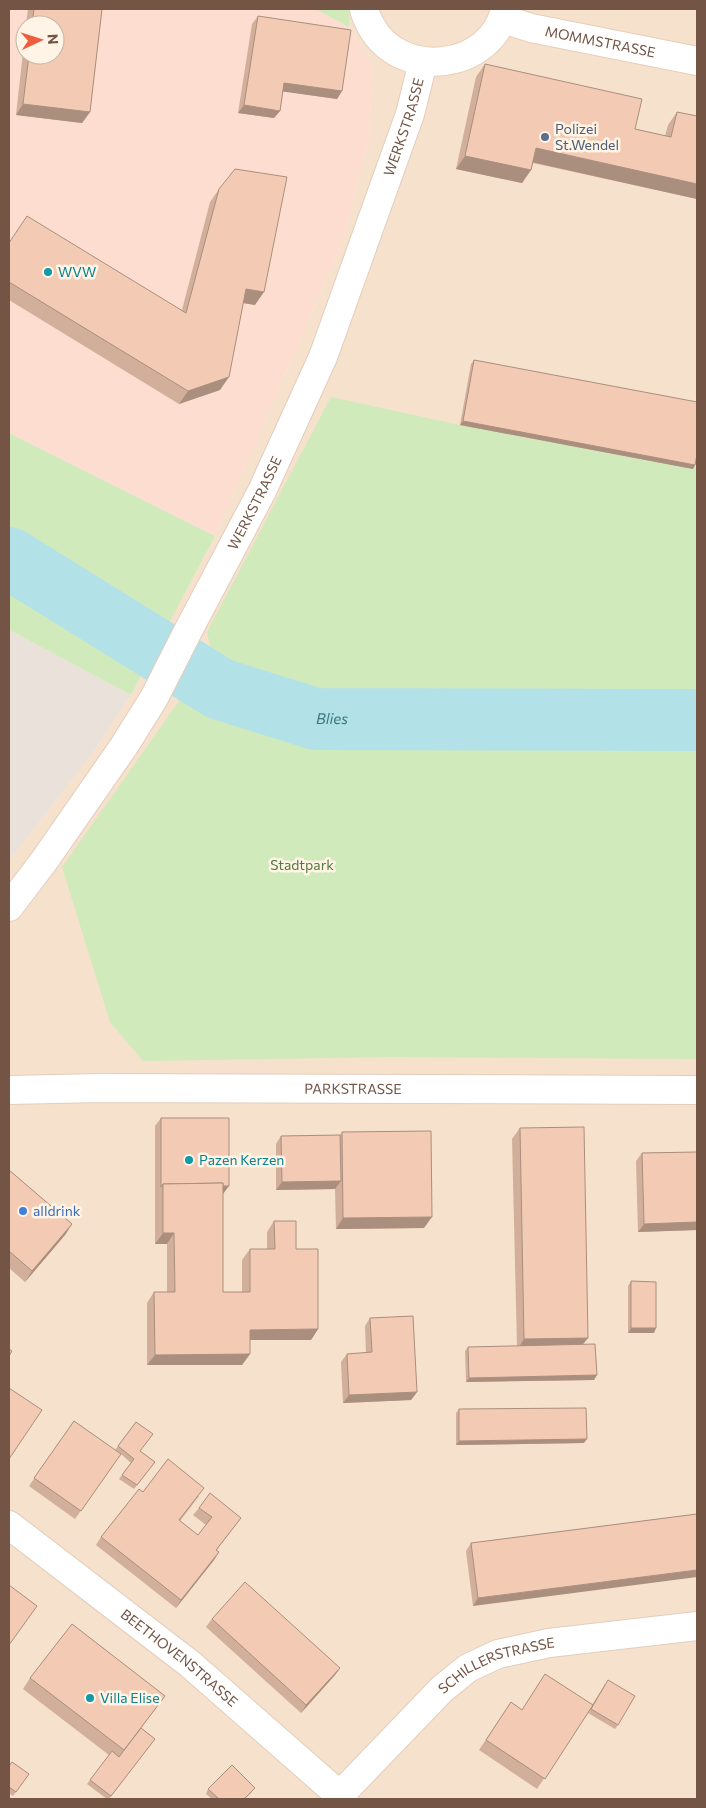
<svg xmlns="http://www.w3.org/2000/svg" width="706" height="1808" viewBox="0 0 706 1808" font-family="Commissioner,sans-serif">
<style>
.residential{fill:#f5e1cc}
.commercial{fill:#feddd1;fill-rule:evenodd}
.industrial{fill:#eae1da}
.green{fill:#d1eabc}
.lines{fill:none;stroke-linecap:round;stroke-linejoin:round}
.river{stroke:#b2e1e7;stroke-width:62}
.minor-casing{stroke:#e3cdbd;stroke-width:30}
.secondary-casing{stroke:#e8ceba;stroke-width:30}
.minor{stroke:#fff;stroke-width:28}
.secondary{stroke:#fff;stroke-width:28}
.wall{fill:#d1af9b}
.shaded-wall{fill:#aa8e7e}
.building{fill:#f3cbb4;stroke:#aa8e7e}
.service-dot{fill:#5c6f8a;stroke:#fff4e5;stroke-width:2}
.culture-dot{fill:#0f9aa8;stroke:#fff4e5;stroke-width:2}
.shop-dot{fill:#3f7fe0;stroke:#fff4e5;stroke-width:2}
.labels{text-anchor:middle;stroke-width:5;stroke-linejoin:round;paint-order:stroke}
.street-label{font-size:14px;fill:#735445;stroke:#fff4e5}
.service-label{font-size:14px;fill:#4e5e75;stroke:#fff4e5;text-anchor:start}
.culture-label{font-size:14px;fill:#0d838f;stroke:#fff4e5;text-anchor:start}
.park-label{font-size:14px;fill:#517a3d;stroke:#fff4e5}
.shop-label{font-size:14px;fill:#366cbe;stroke:#fff4e5;text-anchor:start}
.water-label{font-size:15px;font-style:italic;fill:#3c7881;stroke:#fff4e5}
</style>
<rect width="100%" height="100%" fill="#fdf0de"/>
<polygon class="residential" points="350,9 697,9 697,1799 9,1799 9,861 94,751 131,695 215,536 342,243 369,138 373,66 349,27"/>
<path class="commercial" d="M9,9H315L349,27L373,66L369,138L342,243L215,536L9,433ZM25,25H55V55H25Z"/>
<polygon class="industrial" points="9,630 131,695 94,751 9,861"/>
<g class="green">
<polygon points="311,9 350,9 349,27 315,9"/>
<polygon points="331,397 460,425 692,469 697,452 697,1059 389,1057 143,1061 110,1022 62,867 177,704 211,650 207,632"/>
<polygon points="9,433 215,536 131,695 9,630"/>
</g>
<g class="lines">
<path class="river" id="s1" d="M9,558L220,689L316,719L697,720"/>
<g class="minor-casing">
<g id="minor">
<path id="s2" d="M9,907L44,861L124,746L154,698L189,629L262,491L323,357L410,114L423,62"/>
<path id="s3" d="M9,1090L100,1088L697,1090"/>
<path id="s4" d="M9,1525L190,1664L344,1799"/>
<path id="s5" d="M340,1795L442,1689L468,1668L498,1654L549,1643L697,1626"/>
</g>
</g>
<g class="secondary-casing">
<g id="secondary">
<path d="M364,9C365,15 368,20 371,26C401,81 492,70 505,9"/>
<path id="s6" d="M503,19L531,28L697,61"/>
</g>
</g>
<use href="#minor" class="minor"/>
<use href="#secondary" class="secondary"/>
</g>
<g class="wall">
<polygon points="28,9 102,9 90,112 82,123 16,115 25,34 25,55 55,55 55,25 26,25"/>
<polygon points="258,16 342,91 337,99 283,91 280,111 274,118 238,113 252,24"/>
<polygon points="485,64 635,129 665,136 668,125 677,112 697,199 533,163 531,170 522,183 456,169 476,77"/>
<polygon points="219,189 255,305 243,303 220,390 179,404 9,300 9,243 182,310 210,202"/>
<polygon points="474,360 695,465 693,469 460,425 471,364"/>
<polygon points="161,1118 223,1194 223,1292 242,1292 242,1260 250,1249 267,1249 267,1232 274,1221 296,1249 318,1329 311,1340 250,1340 250,1354 242,1365 147,1365 147,1303 154,1292 167,1292 167,1244 155,1244 155,1126"/>
<polygon points="520,1128 583,1344 594,1380 466,1382 465,1351 468,1347 517,1346 512,1139"/>
<polygon points="342,1132 424,1228 336,1229 335,1189 276,1190 276,1144 281,1136 340,1135"/>
<polygon points="697,1152 697,1230 638,1232 636,1161 642,1153"/>
<polygon points="9,1170 72,1224 65,1235 25,1282 9,1268"/>
<polygon points="631,1281 654,1333 628,1333 628,1286"/>
<polygon points="370,1318 417,1392 411,1400 343,1403 341,1362 347,1354 366,1353 365,1326"/>
<polygon points="459,1409 584,1443 456,1445 456,1413"/>
<polygon points="74,1421 115,1450 136,1422 140,1451 155,1462 134,1489 119,1479 131,1463 121,1454 75,1519 29,1486"/>
<polygon points="143,1492 199,1496 180,1521 198,1535 206,1525 193,1515 199,1508 241,1518 217,1550 219,1552 214,1560 176,1608 96,1545 101,1537"/>
<polygon points="697,1514 473,1606 466,1551 471,1543"/>
<polygon points="212,1619 340,1668 335,1675 301,1713 206,1627"/>
<polygon points="30,1678 157,1707 141,1728 155,1739 109,1799 107,1799 87,1784 109,1755 23,1689"/>
<polygon points="605,1684 618,1725 615,1729 588,1713 537,1789 479,1750 511,1702 521,1709 592,1705"/>
<polygon points="9,1766 29,1774 13,1796 9,1793"/>
<polygon points="208,1789 252,1792 245,1799 212,1799 206,1794"/>
</g>
<g class="shaded-wall">
<polygon points="284,83 342,91 337,99 279,91"/>
<polygon points="23,104 90,112 82,123 16,115"/>
<polygon points="244,105 280,111 274,118 238,113"/>
<polygon points="536,148 697,184 697,199 527,161"/>
<polygon points="465,156 531,170 522,183 456,169"/>
<polygon points="246,289 264,292 255,305 237,302"/>
<polygon points="229,377 220,390 179,404 188,391"/>
<polygon points="463,421 695,465 693,469 460,425"/>
<polygon points="341,1181 335,1189 276,1190 282,1182"/>
<polygon points="229,1186 223,1194 163,1187"/>
<polygon points="432,1217 424,1228 336,1229 343,1218"/>
<polygon points="697,1222 697,1230 638,1232 644,1224"/>
<polygon points="72,1224 65,1235 25,1282 32,1271"/>
<polygon points="163,1233 174,1233 167,1244 155,1244"/>
<polygon points="631,1328 656,1328 654,1333 628,1333"/>
<polygon points="318,1329 311,1340 242,1340 250,1330"/>
<polygon points="588,1338 580,1348 517,1350 524,1339"/>
<polygon points="250,1354 242,1365 147,1365 155,1355"/>
<polygon points="597,1375 594,1380 466,1382 469,1378"/>
<polygon points="417,1392 411,1400 343,1403 349,1395"/>
<polygon points="587,1439 584,1443 456,1445 459,1441"/>
<polygon points="219,1552 214,1560 176,1608 181,1600"/>
<polygon points="697,1570 697,1577 473,1606 478,1598"/>
<polygon points="340,1668 335,1675 301,1713 306,1705"/>
</g>
<g class="building">
<polygon points="34,9 102,9 90,112 23,104 29,55 55,55 55,25 32,25"/>
<polygon points="258,16 351,30 342,91 284,83 280,111 244,105"/>
<polygon points="485,64 642,99 635,129 671,137 677,112 697,116 697,184 536,148 531,170 465,156"/>
<polygon points="235,169 287,177 264,292 246,289 229,377 188,391 9,282 9,243 27,216 186,313 219,189"/>
<polygon points="474,360 697,402 697,455 695,465 463,421"/>
<polygon points="161,1118 229,1118 229,1186 223,1186 223,1183 163,1184 161,1187"/>
<polygon points="584,1127 588,1338 524,1339 520,1128"/>
<polygon points="431,1131 432,1217 343,1218 342,1132"/>
<polygon points="340,1135 341,1181 282,1182 281,1136"/>
<polygon points="697,1152 697,1222 644,1224 642,1153"/>
<polygon points="9,1170 72,1224 32,1271 9,1251"/>
<polygon points="223,1183 223,1292 250,1292 250,1249 275,1249 274,1221 296,1221 296,1249 318,1249 318,1329 250,1330 250,1354 155,1355 154,1292 175,1292 174,1233 163,1233 163,1184"/>
<polygon points="631,1281 656,1282 656,1328 631,1328"/>
<polygon points="413,1316 417,1392 349,1395 347,1354 372,1352 370,1318"/>
<polygon points="595,1344 597,1375 469,1378 468,1347"/>
<polygon points="9,1349 12,1351 9,1356"/>
<polygon points="9,1388 42,1410 9,1459"/>
<polygon points="586,1408 587,1439 459,1441 459,1409"/>
<polygon points="74,1421 121,1454 81,1511 34,1478"/>
<polygon points="136,1422 153,1434 140,1451 155,1462 137,1485 122,1475 134,1459 118,1446"/>
<polygon points="168,1459 204,1488 179,1520 198,1535 212,1517 199,1508 210,1493 241,1518 216,1550 219,1552 181,1600 101,1537 139,1489 143,1492"/>
<polygon points="697,1514 697,1570 478,1598 471,1543"/>
<polygon points="245,1582 340,1668 306,1705 212,1619"/>
<polygon points="9,1585 37,1606 9,1645"/>
<polygon points="72,1624 165,1696 124,1750 30,1678"/>
<polygon points="545,1674 593,1705 545,1779 486,1740 511,1702 522,1710"/>
<polygon points="608,1680 635,1696 618,1725 591,1709"/>
<polygon points="141,1728 155,1739 111,1796 90,1780 112,1751 119,1757"/>
<polygon points="12,1762 29,1774 16,1792 9,1787 9,1766"/>
<polygon points="232,1765 255,1788 244,1799 219,1799 208,1789"/>
</g>
<circle class="service-dot" cx="545" cy="137" r="5"/>
<g class="culture-dot">
<circle cx="48" cy="272" r="5"/>
<circle cx="189" cy="1160" r="5"/>
<circle cx="90" cy="1698" r="5"/>
</g>
<circle class="shop-dot" cx="23" cy="1211" r="5"/>
<g class="labels">
<g class="street-label">
<text dy="5" stroke="none"><textPath href="#s6" startOffset="100">MOMMSTRASSE</textPath></text>
<text dy="5" stroke="none"><textPath href="#s2" startOffset="879">WERKSTRASSE</textPath></text>
<text dy="5" stroke="none"><textPath href="#s2" startOffset="474">WERKSTRASSE</textPath></text>
<text dy="5" stroke="none"><textPath href="#s3" startOffset="344">PARKSTRASSE</textPath></text>
<text dy="5" stroke="none"><textPath href="#s4" startOffset="216">BEETHOVENSTRASSE</textPath></text>
<text dy="5" stroke="none"><textPath href="#s5" startOffset="208">SCHILLERSTRASSE</textPath></text>
</g>
<g class="service-label">
<text x="555" y="134">Polizei<tspan x="555" dy="16">St.Wendel</tspan></text>
</g>
<g class="culture-label">
<text x="58" y="277">WVW</text>
<text x="199" y="1165">Pazen Kerzen</text>
<text x="100" y="1703">Villa Elise</text>
</g>
<g class="park-label">
<text x="302" y="870">Stadtpark</text>
</g>
<g class="shop-label">
<text x="33" y="1216">alldrink</text>
</g>
<g class="water-label">
<text dy="5" stroke="none"><textPath href="#s1" startOffset="365">Blies</textPath></text>
</g>
</g>
<rect width="706" height="1808" fill="none" stroke="#735445" stroke-width="20"/>
<g transform="translate(40 40) rotate(86)"><circle r="24" fill="#fff4e5" stroke="#c7b4a5"/>
<path d="M0-4L9 19L0 12L-9 19Z" fill="#ed5e3d"/>
<text y="-8" font-size="14" font-weight="bold" text-anchor="middle" fill="#735445">N</text>
</g>
</svg>
